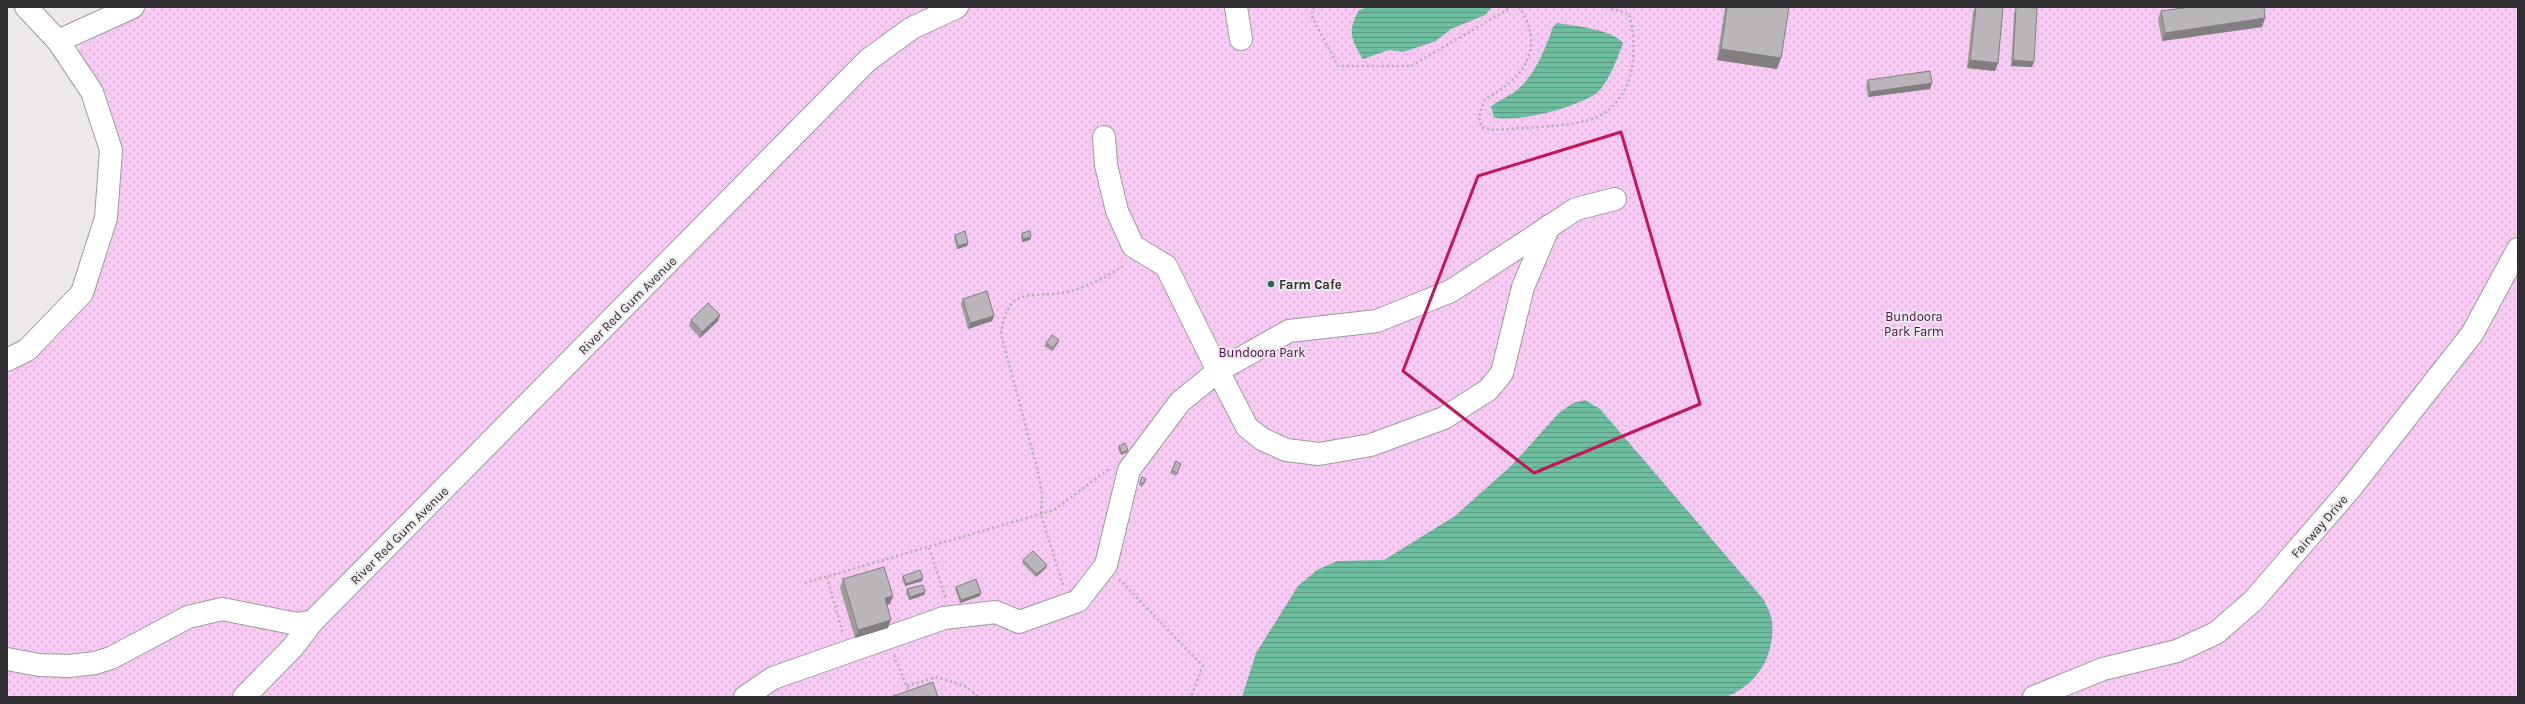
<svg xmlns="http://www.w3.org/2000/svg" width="2525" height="704" viewBox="0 0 2525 704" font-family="Karla,sans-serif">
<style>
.park{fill:url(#park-dots)}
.water{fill:url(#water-rules)}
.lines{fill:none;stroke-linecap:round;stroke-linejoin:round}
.minor-casing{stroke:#9f9b9e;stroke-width:24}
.path{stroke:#b3b0b3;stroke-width:2.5;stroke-dasharray:2 3;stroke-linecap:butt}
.minor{stroke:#fff;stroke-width:22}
.wall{fill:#9f9c9e}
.shaded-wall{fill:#827f81}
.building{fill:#b9b5b8;stroke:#827f81}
.marked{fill:none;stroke:#c2185b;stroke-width:3;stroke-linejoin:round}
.poi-dot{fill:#2a6752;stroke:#ece8ec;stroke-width:1.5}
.labels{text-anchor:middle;stroke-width:4;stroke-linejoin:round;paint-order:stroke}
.poi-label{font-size:13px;font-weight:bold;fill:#302e30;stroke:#ece8ec;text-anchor:start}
.street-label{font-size:13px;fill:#302e30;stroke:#ece8ec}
.park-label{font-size:13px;fill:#4f0f4d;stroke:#ece8ec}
</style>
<defs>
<pattern id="park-dots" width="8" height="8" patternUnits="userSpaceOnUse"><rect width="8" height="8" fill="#f7caf3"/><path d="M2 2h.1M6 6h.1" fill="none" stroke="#d4aed1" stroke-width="1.8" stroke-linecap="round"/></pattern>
<pattern id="water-rules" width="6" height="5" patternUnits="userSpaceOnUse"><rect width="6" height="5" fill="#6dbd9f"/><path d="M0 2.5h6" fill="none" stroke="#5a9a82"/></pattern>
</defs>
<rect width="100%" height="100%" fill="#ece8ec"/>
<polygon class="park" points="152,7 2518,7 2518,697 7,697 7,375 48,346 78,312 93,288 112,242 117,217 119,158 78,54 81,43"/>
<g class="water">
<path d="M1368,7H1492L1485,15L1451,29L1436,41L1403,52L1389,50L1363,59C1351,39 1347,32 1359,10Z"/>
<path d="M1557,23C1575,26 1611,29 1623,43C1618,57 1610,78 1600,90C1585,106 1514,124 1494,117L1491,107C1499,99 1509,97 1517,90C1536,74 1545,49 1553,27Z"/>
<path d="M1585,400L1600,409L1764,600C1767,607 1772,615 1772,623C1775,657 1756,686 1725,697H1242L1256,653L1298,586L1317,570L1337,561L1384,560L1455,516L1512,465L1559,413L1573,403Z"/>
</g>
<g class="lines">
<g class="minor-casing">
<g id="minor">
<polyline points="1236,7 1241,39"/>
<polyline points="58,41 133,7"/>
<polyline points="1549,226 1523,287 1502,373 1488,390 1444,418 1371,445 1319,454 1286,450 1262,439 1247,427 1218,371 1289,331 1377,321 1451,291 1576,209 1615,199"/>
<polyline points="7,360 27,350 82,293 106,218 111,150 92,92 58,41 26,7"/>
<polyline points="7,659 39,665 69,666 95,663 111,658 188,617 222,609 297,624 312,622"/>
<polyline points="244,697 293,647 312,622 868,60 912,28 957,7"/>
<polyline points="745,697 773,678 944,618 996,612 1019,622 1078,601 1106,565 1129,470 1180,402 1218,371 1166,266 1133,246 1117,211 1106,165 1104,137"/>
<polyline points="2034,697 2103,669 2177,651 2216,633 2253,601 2350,489 2472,334 2518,249"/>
</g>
</g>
<g class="path">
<polyline points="1314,7 1311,15 1338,66 1411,66 1512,7"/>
<path d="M1519,7C1547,47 1523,80 1485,99L1479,116L1481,127L1494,130C1522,127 1572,128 1597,117C1635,99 1639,49 1629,14L1607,7"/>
<polyline points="929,548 946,599"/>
<polyline points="827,577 843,634"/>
<polyline points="1119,579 1203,666 1191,697"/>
<polyline points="805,583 1054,510 1109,469"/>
<path d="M1063,585L1041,515L1042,494L1037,468L1001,334C1008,281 1033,301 1070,291C1091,286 1107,276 1125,265"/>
<polyline points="894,655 911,697"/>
<polyline points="907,686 937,677 965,686 979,697"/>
</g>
<use href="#minor" class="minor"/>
</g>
<g class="wall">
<polygon points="1725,7 1789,7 1777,69 1717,60"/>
<polygon points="1975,7 2003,7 1998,63 1995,71 1967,68 1973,12"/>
<polygon points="2016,7 2032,67 2011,66 2014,13"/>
<polygon points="2161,11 2265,18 2262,27 2162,41 2158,19"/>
<polygon points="1868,80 1930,89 1868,97 1866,86"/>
<polygon points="1022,233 1031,237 1030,240 1022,242 1021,236"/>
<polygon points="955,235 968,243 967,246 957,249 954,238"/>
<polygon points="963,299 994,316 992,321 968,329 961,304"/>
<polygon points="720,315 718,321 700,338 689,326 691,320"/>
<polygon points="1059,340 1058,343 1052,351 1044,346 1046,343"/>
<polygon points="1119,446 1128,450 1127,452 1121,455 1118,449"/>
<polygon points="1176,461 1181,464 1176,476 1170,473"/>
<polygon points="1142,477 1145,482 1142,487 1139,485"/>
<polygon points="1023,560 1046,568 1036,577 1022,563"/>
<polygon points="903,576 922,581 905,586 902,579"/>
<polygon points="843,579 893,596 890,604 887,605 888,628 855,638 840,588"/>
<polygon points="956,587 980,596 960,603 955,589"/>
<polygon points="907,589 925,592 924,595 909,600 906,592"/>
</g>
<g class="shaded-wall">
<polygon points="2265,18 2262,27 2162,41 2165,33"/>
<polygon points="1721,49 1781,58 1777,69 1717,60"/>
<polygon points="1970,60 1998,63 1995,71 1967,68"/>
<polygon points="2013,60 2034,62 2032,67 2011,66"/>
<polygon points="1932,83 1930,89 1868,97 1870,92"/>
<polygon points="1031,237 1030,240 1022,242 1023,239"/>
<polygon points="968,243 967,246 957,249 958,246"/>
<polygon points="720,315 718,321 700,338 702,332"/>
<polygon points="994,316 992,321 968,329 970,323"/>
<polygon points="1059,340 1058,343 1052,351 1053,348"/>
<polygon points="1128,450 1127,452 1121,455 1122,453"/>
<polygon points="1047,565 1046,568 1036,577 1037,574"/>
<polygon points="923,578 922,581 905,586 906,584"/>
<polygon points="925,592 924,595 909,600 910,597"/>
<polygon points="981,593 980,596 960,603 961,600"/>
<polygon points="893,596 890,604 882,606 885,598"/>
<polygon points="891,620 888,628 855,638 858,630"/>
</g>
<g class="building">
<polygon points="1727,7 1789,7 1781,58 1721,49"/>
<polygon points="1976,7 2003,7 1998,63 1970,60"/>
<polygon points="2016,7 2037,8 2034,62 2013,60"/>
<polygon points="2190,7 2264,7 2265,18 2165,33 2161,11"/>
<polygon points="1930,71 1932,83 1870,92 1868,80"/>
<polygon points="965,231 968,243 958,246 955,235"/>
<polygon points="1030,231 1031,237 1023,239 1022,233"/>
<polygon points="987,291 994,316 970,323 963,299"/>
<polygon points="708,303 720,315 702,332 691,320"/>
<polygon points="1052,335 1059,340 1053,348 1046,343"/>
<polygon points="1125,443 1128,450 1122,453 1119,446"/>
<polygon points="1176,461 1181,464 1177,473 1172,470"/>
<polygon points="1142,477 1146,479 1143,484 1140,482"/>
<polygon points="1033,551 1047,565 1037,574 1023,560"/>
<polygon points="884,567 893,596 885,598 891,620 858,630 843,579"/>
<polygon points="920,570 923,578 906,584 903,576"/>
<polygon points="976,579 981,593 961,600 956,587"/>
<polygon points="923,585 925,592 910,597 907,589"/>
<polygon points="933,682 938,697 891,697"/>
</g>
<path class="marked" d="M1621,132L1700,404L1534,473L1403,371L1478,176Z"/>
<circle class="poi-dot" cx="1271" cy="284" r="4"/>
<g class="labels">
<g class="poi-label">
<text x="1279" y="289">Farm Cafe</text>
</g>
<g class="street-label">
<text transform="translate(627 305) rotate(-45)" y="5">River Red Gum Avenue</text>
<text transform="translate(2319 526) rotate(-49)" y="5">Fairway Drive</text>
<text transform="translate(399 535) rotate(-45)" y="5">River Red Gum Avenue</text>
</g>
<g class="park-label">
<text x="1914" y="321">Bundoora<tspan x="1914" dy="15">Park Farm</tspan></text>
<text x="1262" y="357">Bundoora Park</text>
</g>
</g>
<rect width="2525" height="704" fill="none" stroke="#302e30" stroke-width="16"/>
</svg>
